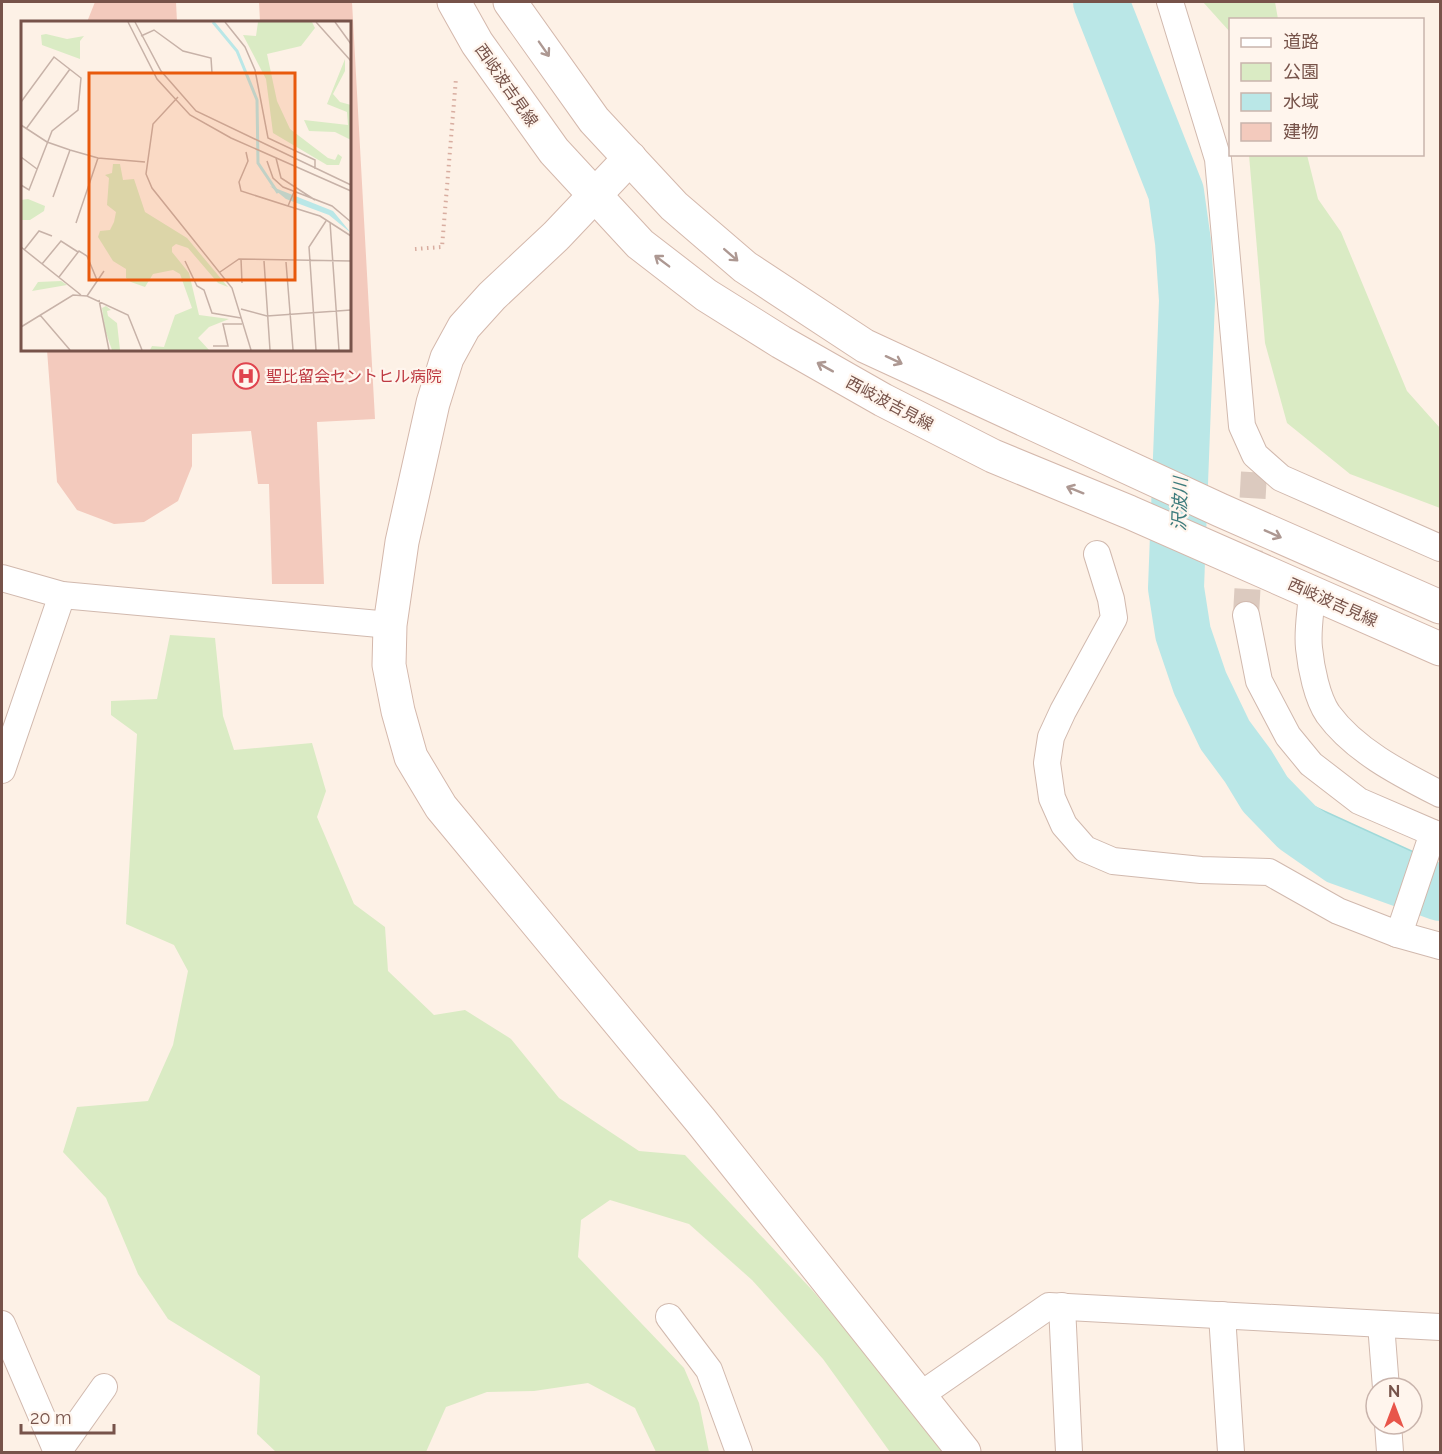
<svg xmlns="http://www.w3.org/2000/svg" width="1442" height="1454" viewBox="0 0 1442 1454" font-family="Raleway,'Noto Sans JP',sans-serif">
<style>
.green{fill:#daebc4}
.water{fill:#bae7e7;stroke:#a0d9d9;stroke-width:1.5}
.lines{fill:none;stroke-linecap:round;stroke-linejoin:round}
.river{stroke:#bae7e7;stroke-width:56}
.building{fill:#f3cabd}
.street-tunnel{stroke:#dccabf;stroke-width:26;stroke-dasharray:26 13;stroke-linecap:butt}
.street-casing{stroke:#d1b9ae;stroke-width:28}
.secondary-casing{stroke:#d4b8ac;stroke-width:35}
.path{stroke:#d8ada0;stroke-width:4;stroke-dasharray:1.5 4.5;stroke-linecap:butt}
.street{stroke:#fff;stroke-width:26}
.secondary{stroke:#fff;stroke-width:33}
.oneway{stroke:#ad9892}
.labels{text-anchor:middle;stroke-width:4.5;stroke-linejoin:round;paint-order:stroke}
.street-label{font-size:16px;fill:#77534a;stroke:#fff5ed}
.health-label{font-size:16px;fill:#be3a42;stroke:#fff5ed;text-anchor:start}
.water-label{font-size:18px;font-style:italic;fill:#3d7b7c;stroke:#fff5ed}
.inset-river{fill:none;stroke:#bae7e7;stroke-width:3}
.inset-road{fill:none;stroke:#c7b2a8;stroke-width:1.5}
.view{fill:#e8590c;fill-opacity:0.15;stroke:#e8590c;stroke-width:3}
.inset-edge{fill:none;stroke:#77534a;stroke-width:3}
</style>
<rect width="100%" height="100%" fill="#fdf1e6"/>
<g class="green">
<polygon points="1203,2 1275,2 1278,19 1230,20 1230,32"/>
<polygon points="1249,155 1307,155 1318,199 1341,232 1407,391 1440,428 1440,508 1350,474 1287,423 1265,343"/>
<polygon points="170,635 215,638 223,716 234,750 312,743 326,791 317,817 354,904 385,927 388,971 434,1015 465,1010 511,1039 559,1098 639,1151 685,1155 813,1291 926,1423 945,1452 890,1452 823,1359 752,1280 689,1224 610,1200 581,1220 578,1257 684,1368 699,1403 709,1452 656,1452 635,1408 588,1383 534,1391 487,1392 446,1407 426,1452 276,1452 257,1434 260,1376 168,1319 138,1274 106,1198 63,1152 77,1107 148,1101 173,1045 188,971 174,945 126,924 137,734 111,715 111,701 157,699"/>
</g>
<polygon class="water" points="1265,794 1313,806 1440,864 1440,907 1377,885 1318,857"/>
<g class="lines">
<polyline class="river" points="1101,2 1176,192 1183,242 1187,300 1176,588 1183,633 1200,683 1225,735 1248,766 1265,794 1297,827 1340,857 1440,893"/>
</g>
<g class="building">
<polygon points="95,2 176,2 177,22 87,22"/>
<polygon points="259,2 352,2 375,419 317,422 324,584 272,584 269,484 258,484 251,431 192,434 192,466 178,501 144,522 114,524 77,510 57,482 47,350 350,350 350,22 260,22"/>
</g>
<g class="lines">
<polyline class="street-tunnel" points="1246,615 1255,455"/>
<g class="street-casing">
<g id="street">
<polyline points="1170,2 1218,159 1242,426 1255,455 1281,478 1440,548"/>
<polyline points="1097,554 1111,599 1114,618 1063,711 1051,737 1047,763 1052,798 1064,825 1085,849 1113,861 1201,870 1269,872 1338,911 1397,934"/>
<polyline points="2,578 62,595 390,625"/>
<path d="M1312,593C1311,611 1307,630 1309,648C1311,668 1317,698 1328,714C1355,751 1401,774 1440,794"/>
<polyline points="1246,615 1259,681 1288,736 1311,764 1359,801 1440,836"/>
<polyline points="2,770 62,595"/>
<polyline points="1433,833 1402,925 1397,934 1440,946"/>
<polyline points="1062,1306 1069,1452"/>
<polyline points="1222,1315 1231,1452"/>
<polyline points="669,1317 709,1370 739,1452"/>
<polyline points="2,1324 57,1452"/>
<polyline points="1381,1324 1386,1388"/>
<polyline points="919,1396 1049,1306 1440,1327"/>
<polyline points="1388,1424 1390,1452"/>
<polyline points="58,1452 104,1387"/>
</g>
</g>
<g class="secondary-casing">
<g id="secondary">
<polyline points="454,2 477,43 554,151 640,244 706,295 781,342 883,400 993,456 1129,512 1440,649"/>
<polyline points="510,2 594,120 674,206 745,267 865,346 1220,510 1440,607"/>
<polyline points="630,158 556,236 492,296 464,327 447,358 433,403 402,542 390,625 389,665 398,711 411,757 441,807 701,1121 964,1452"/>
</g>
</g>
<polyline class="path" points="415,249 442,247 456,78"/>
<use href="#street" class="street"/>
<use href="#secondary" class="secondary"/>
</g>
<defs><path id="oneway-shaft" d="M-6 0H5M1.5-3L5.5 0L1.5 3" fill="none" stroke-width="1.6" stroke-linecap="round" stroke-linejoin="round" transform="scale(1.5)"/></defs>
<g class="oneway">
<use href="#oneway-shaft" transform="translate(544 49) rotate(55)"/>
<use href="#oneway-shaft" transform="translate(731 255) rotate(41)"/>
<use href="#oneway-shaft" transform="translate(662 261) rotate(-143)"/>
<use href="#oneway-shaft" transform="translate(894 360) rotate(25)"/>
<use href="#oneway-shaft" transform="translate(825 367) rotate(-151)"/>
<use href="#oneway-shaft" transform="translate(1075 490) rotate(-158)"/>
<use href="#oneway-shaft" transform="translate(1273 534) rotate(24)"/>
</g>
<defs>
<g id="hospital-ring" transform="scale(1.35)"><circle r="9.5" fill="#fff5ed" stroke="#e0444e" stroke-width="1.5"/><path d="M-5-5h3v3.5h4V-5h3V5h-3V1.5h-4V5h-3Z" fill="#e0444e"/></g>
</defs>
<g fill-rule="evenodd">
<use href="#hospital-ring" x="246" y="376"/>
</g>
<g class="labels">
<g class="street-label">
<text transform="translate(507 85) rotate(55)" y="6">西岐波吉見線</text>
<text transform="translate(890 403) rotate(28)" y="6">西岐波吉見線</text>
<text transform="translate(1333 602) rotate(24)" y="6">西岐波吉見線</text>
</g>
<g class="health-label">
<text x="266" y="382">聖比留会セントヒル病院</text>
</g>
<g class="water-label">
<text transform="translate(1180 504) rotate(-88)" y="6">沢波川</text>
</g>
</g>
<g transform="translate(21 21)">
<rect width="330" height="330" fill="#fdf1e6"/>
<path d="M237,1H291L294,7L280,25L246,33L256,80L269,108L307,137L314,139L317,133L321,136L318,144H306L252,112L245,58L222,14L235,15ZM25,13L46,18L63,15L59,20V38L21,24L20,14ZM324,38V50L312,73L319,81L330,84V119L314,111L288,110L283,99L327,104L326,91L306,83ZM92,143H99L102,159L113,158L124,191L166,217L207,266L197,262L167,227L155,223L151,226V231L168,252L178,294L208,298L188,306L177,317L188,329H129L131,325L143,326L154,294L171,287L159,253L152,249L132,253L124,266L110,261L105,257V248L92,240L77,216L79,210L89,209L93,201L95,191L86,184L88,157L84,154L91,152ZM7,178L24,185L23,190L9,199H0V179ZM40,260L46,264L11,270L17,261ZM85,285L90,289L86,290L87,295L96,302L99,329H91L84,309L81,287Z" fill="#daebc4"/>
<path d="M249,165L312,190L330,212L308,194L265,178Z" fill="#bae7e7"/>
<path class="inset-river" d="M192,1L216,30L236,79L237,142L257,172"/>
<path class="inset-road" d="M107,1L136,58L169,94L210,117L330,170M114,1L140,50L175,90L330,164M204,1L224,26L234,49L247,117L294,139V148M295,1L330,40M314,1L330,23M120,15L133,9L162,30L190,37L191,52M157,76L132,103L125,153L131,167L211,267L230,329M0,81L33,36L60,57L57,89L31,110L8,169L0,164M0,104L26,121L49,129L77,137L124,141M5,108L49,48M225,131L227,140L218,161L220,170L267,185M0,136L16,148M255,137L260,157L294,179M246,140L252,157L262,166L311,185L330,201M273,171L267,185L299,195L330,215M32,176L49,129M309,201L318,329M55,202L77,137M0,226L60,274M3,229L18,210L31,215M220,238L221,262M164,240L176,265L183,269L191,292L220,297M243,240L249,329M265,241L272,329M21,243L40,220L57,231M199,251L218,238L330,240M38,256L58,230L66,235L76,259M66,275L83,250M78,279L88,329M220,288L246,295L330,289M19,294L49,329M0,306L52,274L66,275L107,294L121,329M192,325H207L202,303H221M295,329L288,226L305,200"/>
<path class="view" d="M68,52H274V259H68Z"/>
<rect width="330" height="330" class="inset-edge"/>
</g>
<rect width="1442" height="1454" fill="none" stroke="#77534a" stroke-width="6"/>
<rect x="1229" y="18" width="195" height="138" fill="#fff5ed" stroke="#c9b4ac" stroke-width="1.5"/>
<rect x="1241" y="38" width="30" height="9" fill="#ffffff" stroke="#c9b4ac" stroke-width="1.5"/>
<text x="1283" y="48" font-size="18" fill="#77534a">道路</text>
<rect x="1241" y="63" width="30" height="18" fill="#daebc4" stroke="#c9b4ac" stroke-width="1.5"/>
<text x="1283" y="78" font-size="18" fill="#77534a">公園</text>
<rect x="1241" y="93" width="30" height="18" fill="#bae7e7" stroke="#c9b4ac" stroke-width="1.5"/>
<text x="1283" y="108" font-size="18" fill="#77534a">水域</text>
<rect x="1241" y="123" width="30" height="18" fill="#f3cabd" stroke="#c9b4ac" stroke-width="1.5"/>
<text x="1283" y="138" font-size="18" fill="#77534a">建物</text>
<g transform="translate(1394 1406)"><circle r="28" fill="#fff5ed" stroke="#c9b4ac" stroke-width="1.5"/>
<path d="M0-4.5L10 22L0 15L-10 22Z" fill="#e8554a"/>
<text y="-9" font-size="16" font-weight="bold" text-anchor="middle" fill="#77534a">N</text>
</g>
<path d="M21 1424v9h93v-9" fill="none" stroke="#77534a" stroke-width="3"/>
<text x="30" y="1424" font-size="18" fill="#77534a" stroke="#fff5ed" stroke-width="4.5" paint-order="stroke">20 m</text>
</svg>
